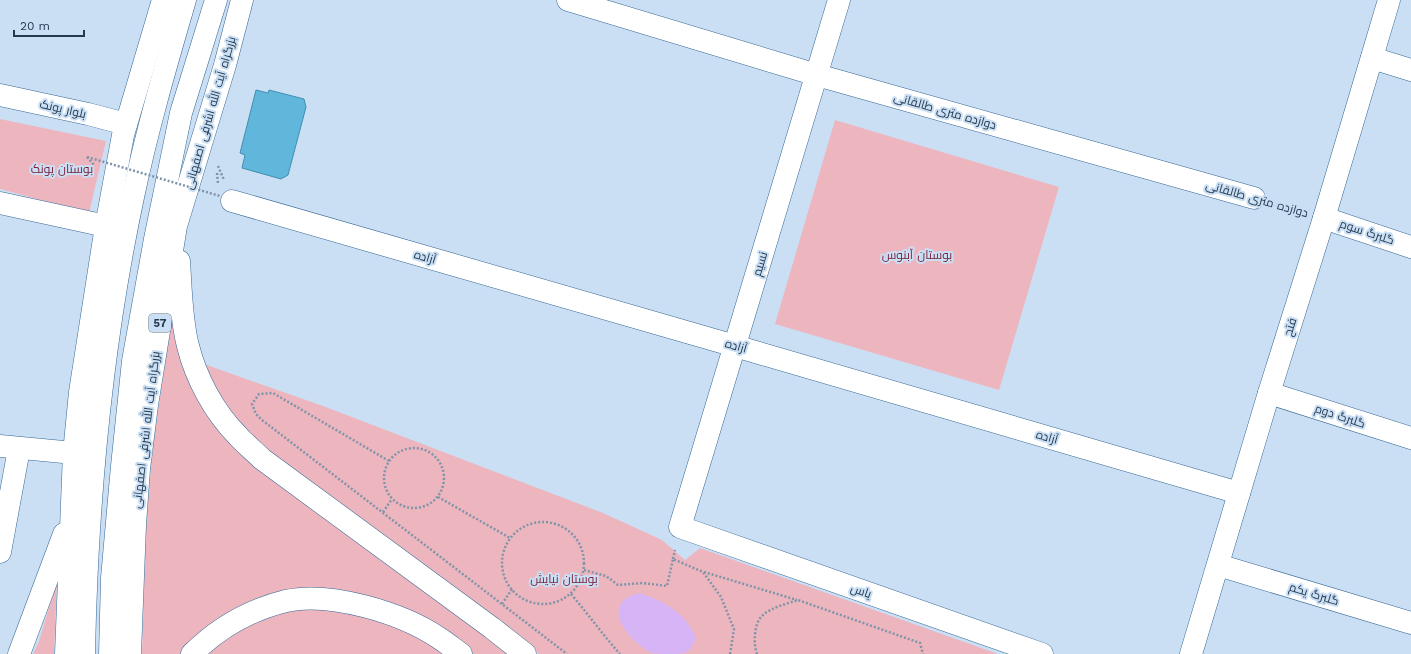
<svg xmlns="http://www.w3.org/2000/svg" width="1411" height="654" viewBox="0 0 1411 654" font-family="'Work Sans',Cairo,sans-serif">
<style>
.green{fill:#edb6bf}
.water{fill:#d6b4f6}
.building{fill:#61b6db;stroke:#408fb0}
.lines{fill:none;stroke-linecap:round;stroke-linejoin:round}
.minor-casing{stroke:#356795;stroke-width:23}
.highway-casing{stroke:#356795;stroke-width:23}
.path{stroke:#7f94a9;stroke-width:2.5;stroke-dasharray:2 2;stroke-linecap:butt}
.minor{stroke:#fff;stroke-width:22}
.highway{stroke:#fff;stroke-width:22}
.path-bridge{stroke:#7f94a9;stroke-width:2.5;stroke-dasharray:2 2;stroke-linecap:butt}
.labels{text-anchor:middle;stroke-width:4;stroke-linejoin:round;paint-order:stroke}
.shield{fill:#cadff4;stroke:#566c80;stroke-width:1}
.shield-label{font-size:11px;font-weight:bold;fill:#243a4f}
.street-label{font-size:12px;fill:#243a4f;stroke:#cadff4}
.park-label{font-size:12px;fill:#7b1f39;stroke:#cadff4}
</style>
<rect width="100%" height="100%" fill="#cadff4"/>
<g class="green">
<polygon points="0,119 106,141 89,213 0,189"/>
<polygon points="835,120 1059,187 999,390 775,324"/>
<polygon points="176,289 206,406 513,654 474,654 467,648 317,591 183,651 180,654 142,654 146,526 153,445"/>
<polygon points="201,363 323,406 603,513 662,540 685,560 700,548 998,654 539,654 386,540 278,463 236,425"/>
<polygon points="57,581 54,654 33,654 39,641"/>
<polygon points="310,608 337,609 405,629 446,654 204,654 247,624 279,612"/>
</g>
<path class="water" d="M640,593C665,602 685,612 696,638C690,653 686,654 671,654C665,654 657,654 652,653C628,642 597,602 640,593Z"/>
<polygon class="building" points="256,90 268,93 269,90 304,99 306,107 288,175 281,179 242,168 245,155 240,153"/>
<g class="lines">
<g class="minor-casing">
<g id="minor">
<polyline points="568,0 817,75 1254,198"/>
<polyline points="839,0 680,527 1042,654"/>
<polyline points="1372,58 1411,70"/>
<polyline points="0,95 88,114 126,124"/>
<polyline points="232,201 735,346 1239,493"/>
<polyline points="0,203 106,226"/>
<polyline points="1324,218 1411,247"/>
<polyline points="1269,393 1411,438"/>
<polyline points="0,446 74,453"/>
<polyline points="0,552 19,449"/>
<polyline points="1218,565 1411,623"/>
<path d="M84,654C87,501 101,347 133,197C147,130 166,65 185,0"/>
<polyline points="110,654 112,578 122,466 133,361 155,239 181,113 216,0"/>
<polyline points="1191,654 1269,393 1324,218 1389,0"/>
</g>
</g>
<g class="highway-casing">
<g id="highway">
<path d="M179,261C181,289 181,319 188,346C196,378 214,412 238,436C245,444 254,451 262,459L492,628L525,654"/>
<polyline points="19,654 64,534"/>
<polyline points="66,654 74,453 80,392 106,226 123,135 163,0"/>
<polyline points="130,654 135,525 139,469 147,405 176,226 225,65 242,0"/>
<path d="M192,654C218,628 249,610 286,601C330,591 402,613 439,638C447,643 454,649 461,654"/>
</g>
</g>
<g class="path">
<polyline points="87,157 94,165"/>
<polyline points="218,166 224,180"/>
<polyline points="217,173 218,184"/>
<polyline points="1276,205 1302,212"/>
<circle cx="414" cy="478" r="30"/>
<polyline points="389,461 273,393 259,394 252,404 256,414 262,420 567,654"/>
<polyline points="438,497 510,538"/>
<polyline points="383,512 392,499"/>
<circle cx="543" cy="563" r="41"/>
<polyline points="673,559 675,550"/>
<polyline points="584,570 606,576 618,585 643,583 667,586 673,559 703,572 721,597 734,629 730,654"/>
<polyline points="704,572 797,600"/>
<path d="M571,594C588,614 603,635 620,654"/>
<polyline points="502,604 512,589"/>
<path d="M757,654C753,644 754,622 763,615C772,607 786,604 798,600L920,643L923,654"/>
</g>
<use href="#minor" class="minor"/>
<use href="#highway" class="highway"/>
<polyline class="path-bridge" points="87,157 220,196"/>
</g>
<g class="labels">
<rect class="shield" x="149" y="314" width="22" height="18" rx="3"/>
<g class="shield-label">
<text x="160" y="327">57</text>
</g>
<g class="street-label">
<text transform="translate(63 109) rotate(13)" y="4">بلوار پونک</text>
<text transform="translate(945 111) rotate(16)" y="4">دوازده متری طالقانی</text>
<text transform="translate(210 113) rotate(-74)" y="4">بزرگراه آیت الله اشرفی اصفهانی</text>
<text transform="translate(1257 199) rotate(16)" y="4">دوازده متری طالقانی</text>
<text transform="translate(1367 232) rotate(18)" y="4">گلبرگ سوم</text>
<text transform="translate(425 257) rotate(16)" y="4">آزاده</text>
<text transform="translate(760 264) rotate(-73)" y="4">نسیم</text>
<text transform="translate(1290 327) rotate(-73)" y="4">فتح</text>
<text transform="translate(736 346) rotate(16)" y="4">آزاده</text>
<text transform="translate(1340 416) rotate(18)" y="4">گلبرگ دوم</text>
<text transform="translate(146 430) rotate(-83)" y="4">بزرگراه آیت الله اشرفی اصفهانی</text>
<text transform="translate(1047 437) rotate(16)" y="4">آزاده</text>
<text transform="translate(861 591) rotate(19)" y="4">یاس</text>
<text transform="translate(1314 594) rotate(17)" y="4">گلبرگ یکم</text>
</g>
<g class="park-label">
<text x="62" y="173">بوستان پونک</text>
<text x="917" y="259">بوستان آبنوس</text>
<text x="564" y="583">بوستان نیایش</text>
</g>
</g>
<path d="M14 30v6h70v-6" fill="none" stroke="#243a4f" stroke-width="2"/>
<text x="20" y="30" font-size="12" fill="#243a4f" stroke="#cadff4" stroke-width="3" paint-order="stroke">20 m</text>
</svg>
